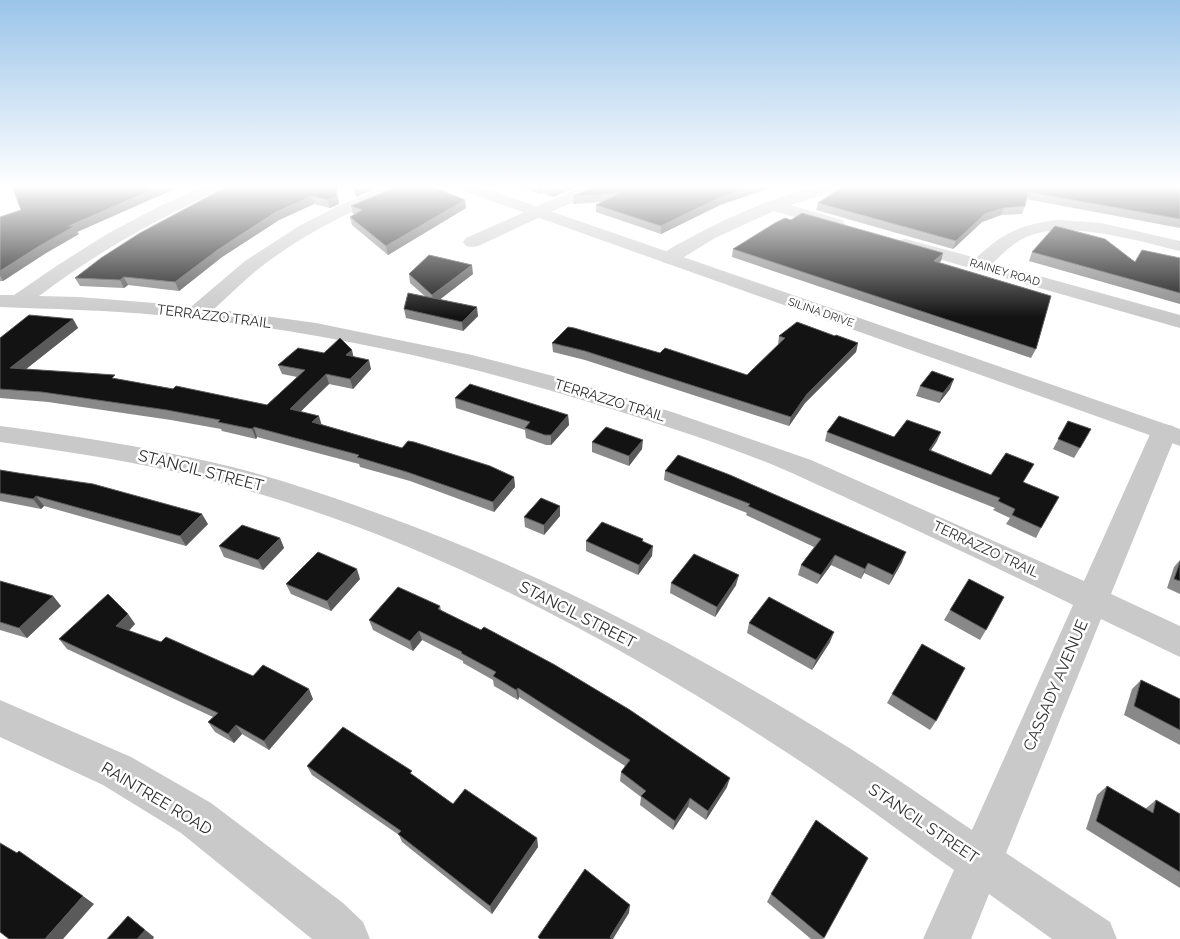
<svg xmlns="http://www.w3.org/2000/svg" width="1180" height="939" viewBox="0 0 1180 939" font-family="Raleway,sans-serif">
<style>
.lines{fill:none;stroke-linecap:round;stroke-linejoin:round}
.minor{fill:#c9c9c9;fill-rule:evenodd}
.tertiary{fill:#c9c9c9;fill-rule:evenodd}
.wall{fill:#898989}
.shaded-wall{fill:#5a5a5a}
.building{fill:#131313;stroke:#5a5a5a}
.labels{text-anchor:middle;stroke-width:5;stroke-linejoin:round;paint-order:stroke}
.far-street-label{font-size:11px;fill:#2c2c2c;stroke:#fff}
.street-label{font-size:14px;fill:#2c2c2c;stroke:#fff}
.near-street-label{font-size:16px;fill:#2c2c2c;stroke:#fff}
</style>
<rect width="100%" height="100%" fill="#fff"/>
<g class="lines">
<g class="minor">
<path d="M204,186H225L222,189C158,218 96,253 39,296L79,297L192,306L245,261L299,226L336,207L386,186H408L405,189C353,209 301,235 257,270C242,282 229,296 214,309L316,323L472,355L557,377L672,412L811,460L1084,581L1151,432L1155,426L1164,424L1173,426L1177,432L1111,594L1180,626V657L1101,619L1006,853L1110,922L1117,939H1052L989,894L971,939H923L954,870C899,831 845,790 789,754C610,637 417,533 209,480C140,462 70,452 0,442V426C71,435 141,446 211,462C266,474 321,493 374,512C532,568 682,645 825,733C875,763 923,797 972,830L1073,605C1004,571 934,538 864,506C833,492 802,477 771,464C711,440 650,421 589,402C448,359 304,328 158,315C105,310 52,309 0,307V295H14L58,265L107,234L158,207Z"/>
<polygon points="583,186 604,186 601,189 478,246 472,247 466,246 463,242 466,238"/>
<path d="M820,186H846L843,189L790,205L842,220L845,224L842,228H830L774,211L715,238L676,262L669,264L662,262L660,258C666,249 679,244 688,239C730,216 773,197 820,186Z"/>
<path d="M1059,220L1101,223L1180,241V251C1139,241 1066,219 1026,237C1013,243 1003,253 993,263L1180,315V328L900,248L897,244L900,240L906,239L976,258C1004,232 1021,224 1059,220Z"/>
<polygon points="0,700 131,757 211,803 343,903 363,922 370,939 312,939 181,833 103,785 0,737"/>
</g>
<polygon class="tertiary" points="455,186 478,186 1180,429 1180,446 458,189"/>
</g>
<g class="wall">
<polygon points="12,186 181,186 77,232 79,234 46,253 3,281 0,281 0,217 21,210"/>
<polygon points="228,186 336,186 339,204 330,208 314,204 279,220 222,257 179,291 128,285 124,288 80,286 75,278"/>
<polygon points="515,186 579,186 553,197 542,193 539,194"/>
<polygon points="596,186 780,186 758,192 720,205 661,234 596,212 596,205 601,202 573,204 573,196"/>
<polygon points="843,186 1180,186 1180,228 1026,199 1025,206 1022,214 1001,215 982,222 953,249 816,210 818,203"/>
<polygon points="351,206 466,208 388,255 352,225 350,217 355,214 353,214"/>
<polygon points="791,220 943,253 941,261 939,262 1036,349 1031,358 732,257 733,249"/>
<polygon points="1032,252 1135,262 1180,258 1180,304 1029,261"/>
<polygon points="409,274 473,274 440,299 478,316 463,331 406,318 404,309 426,297 410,283"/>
<polygon points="73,319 78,328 26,369 117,379 267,405 297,377 282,374 278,365 324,353 353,357 371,369 353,389 329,384 300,412 321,424 402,448 514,477 515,487 494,512 410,481 360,467 359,464 257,437 256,439 222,431 221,429 171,420 48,402 0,398 0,338"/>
<polygon points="779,336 835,336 858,343 856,352 805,403 789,426 585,360 553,352 552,343 660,353 747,375 778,345"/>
<polygon points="920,386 950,389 939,403 916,396"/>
<polygon points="455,398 568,415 569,425 551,445 546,445 526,438 525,430 456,408"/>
<polygon points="1068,421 1080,448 1074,458 1053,449"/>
<polygon points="827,432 894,437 937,441 931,450 991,475 1024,482 1041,528 1036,538 1006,524 1010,518 993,510 995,508 825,441"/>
<polygon points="592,442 642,449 629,466 592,452"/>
<polygon points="0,470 208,524 186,546 44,506 41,509 0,501"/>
<polygon points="665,471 902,562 889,585 864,573 861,579 831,565 817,584 798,575 801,565 814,547 746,515 747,513 664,480"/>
<polygon points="560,506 560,516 544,535 525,527 524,517"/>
<polygon points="280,538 284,548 263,570 224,557 219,546"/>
<polygon points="586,541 643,542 652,556 638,575 586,551"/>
<polygon points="1180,560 1180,594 1167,588 1174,567"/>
<polygon points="360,579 331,611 291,594 286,584"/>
<polygon points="0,581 53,596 61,606 27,638 0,630"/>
<polygon points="671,583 736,585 715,617 670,593"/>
<polygon points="440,606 441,610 727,787 706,820 688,807 673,830 640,805 641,797 620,781 621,772 625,766 519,697 518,700 494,686 493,680 463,663 463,661 422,640 413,651 373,630 369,620"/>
<polygon points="950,610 986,630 980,640 944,620"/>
<polygon points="128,614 135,624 129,631 313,699 269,750 242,734 234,743 215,732 208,722 213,717 67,649 59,639"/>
<polygon points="749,623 830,642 812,670 747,633"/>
<polygon points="1141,680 1180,699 1180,745 1124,715 1132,689"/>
<polygon points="892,694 936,721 930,730 887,703"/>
<polygon points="307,766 413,775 453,804 537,838 538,847 492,914 402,842 399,835 312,775"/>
<polygon points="1107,786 1145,809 1156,800 1180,814 1180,888 1086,829 1097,795"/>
<polygon points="868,858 823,939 811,939 767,902 771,894"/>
</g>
<g class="shaded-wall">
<polygon points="161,186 181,186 77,232 79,234 46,253 3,281 0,275 0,271 69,226"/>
<polygon points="336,186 339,204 330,208 328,200"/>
<polygon points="361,186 381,186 356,197 354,189"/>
<polygon points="542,186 542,193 539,194 539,187"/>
<polygon points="561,186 579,186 553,197 553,189"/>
<polygon points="754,186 780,186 758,192 720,205 661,234 661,226 721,197"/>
<polygon points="312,196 314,204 279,220 222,257 179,291 175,282 219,249 276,212"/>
<polygon points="465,200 466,208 388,255 386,246"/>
<polygon points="1004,208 1001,215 982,222 953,249 956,241 985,214"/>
<polygon points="943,253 941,261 931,269 934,261"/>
<polygon points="472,265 473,274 434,304 432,295"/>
<polygon points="124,277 128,285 124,288 120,280"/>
<polygon points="477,307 478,316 463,331 462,322"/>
<polygon points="73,319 78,328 16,377 10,368"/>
<polygon points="858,343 856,352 805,403 789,426 791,417 807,394"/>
<polygon points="352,350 354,359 346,355"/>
<polygon points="369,360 371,369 353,389 350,379"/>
<polygon points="326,374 329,384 293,419 290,409"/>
<polygon points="954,379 950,389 939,403 943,393"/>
<polygon points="568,415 569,425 551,445 551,435"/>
<polygon points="319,416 322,426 312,422"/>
<polygon points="254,427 257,437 256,439 252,429"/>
<polygon points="941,432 937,441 925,459 929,450"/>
<polygon points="643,440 642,449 629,466 629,456"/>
<polygon points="514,477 515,487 494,512 493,502"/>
<polygon points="36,496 44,506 41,509 33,499"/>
<polygon points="560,506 560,516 544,535 544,525"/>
<polygon points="202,514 208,524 186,546 180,536"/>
<polygon points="280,538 284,548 263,570 258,560"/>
<polygon points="653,546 652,556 638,575 639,565"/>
<polygon points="906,552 902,562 889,585 893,575"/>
<polygon points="835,555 831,565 817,584 821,575"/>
<polygon points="868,563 864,573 861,579 865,569"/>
<polygon points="357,569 360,579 331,611 327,601"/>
<polygon points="739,575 736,585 715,617 717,607"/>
<polygon points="53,596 61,606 27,638 19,628"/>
<polygon points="128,614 135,624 123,636 116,626"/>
<polygon points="419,631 422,640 413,651 410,641"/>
<polygon points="834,632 830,642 812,670 816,660"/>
<polygon points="518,688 519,697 518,700 516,690"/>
<polygon points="309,689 313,699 269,750 264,741"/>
<polygon points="236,725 242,734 234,743 228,734"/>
<polygon points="730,778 727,787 706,820 708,811"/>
<polygon points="690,798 688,807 673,830 675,821"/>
<polygon points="537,838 538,847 492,914 490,906"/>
<polygon points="83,896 94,904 63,939 45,939"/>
<polygon points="630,905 629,913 613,939 610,939 610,937"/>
<polygon points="128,916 154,937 153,939 137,939"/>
</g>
<g class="building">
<polygon points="12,186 161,186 69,226 75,226 41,245 0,271 0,217 21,210"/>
<polygon points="228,186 336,186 337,196 328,200 312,196 276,212 219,249 175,282 124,277 120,280 75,278 101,258 140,233"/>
<polygon points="355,186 361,186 354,189"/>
<polygon points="398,186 431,186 465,200 386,246 350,217 362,210 351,206"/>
<polygon points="543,186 561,186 553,189"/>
<polygon points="596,186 754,186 721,197 661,226 596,205 620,193 573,196"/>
<polygon points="843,186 1180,186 1180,219 1028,192 1025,206 1004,208 985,214 956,241 818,203"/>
<polygon points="802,213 943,253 934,261 1051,296 1036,349 733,249 775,223 785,218 791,220"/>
<polygon points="1055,226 1105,239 1135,262 1142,250 1180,258 1180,293 1032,252"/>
<polygon points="429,255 472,265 432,295 409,274"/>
<polygon points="408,293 477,307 462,322 404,309"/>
<polygon points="29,315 73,319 10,368 115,375 112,378 173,389 176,386 267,405 305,370 278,365 298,348 324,353 340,338 352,350 346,355 369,360 350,379 326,374 290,409 319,416 312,422 402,448 408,441 414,442 490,466 514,477 493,502 407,472 357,457 359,455 254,427 252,429 218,422 220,420 167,410 42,392 0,389 0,338"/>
<polygon points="797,322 835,336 836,335 858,343 807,394 791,417 585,351 552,343 568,327 574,328 660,353 665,348 747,375 785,338 779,336"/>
<polygon points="932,371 954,379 943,393 920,386"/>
<polygon points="470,384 568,415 551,435 545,435 525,428 530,422 455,398"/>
<polygon points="839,416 894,437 907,420 941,432 929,450 991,475 1006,453 1034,464 1023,482 1059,497 1041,528 1012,515 1015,509 998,501 1000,498 827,432"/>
<polygon points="1068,421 1091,429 1080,448 1058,439"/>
<polygon points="606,427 643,440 629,456 592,442"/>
<polygon points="678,455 730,475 906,552 893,575 868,563 865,569 835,555 821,575 801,565 821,539 748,506 750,504 665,471"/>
<polygon points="0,470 18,473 93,484 202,514 180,536 36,496 33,499 0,493"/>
<polygon points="541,498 560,506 544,525 524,517"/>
<polygon points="602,522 643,539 642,541 653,546 639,565 586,541"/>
<polygon points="242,525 280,538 258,560 219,546"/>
<polygon points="318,552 357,569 327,601 286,584"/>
<polygon points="694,554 739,575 717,607 671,583"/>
<polygon points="1180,562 1180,581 1174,579"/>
<polygon points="969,579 1004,597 986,630 950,610"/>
<polygon points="0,581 53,596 19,628 0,622"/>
<polygon points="398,587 440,606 438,609 481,630 484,627 555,665 630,710 730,778 708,811 690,798 675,821 641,796 646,791 621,772 630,760 518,688 516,690 493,676 496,672 461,653 462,652 419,631 410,641 369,620"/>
<polygon points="108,594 128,614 116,626 161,642 166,637 253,676 263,665 309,689 264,741 236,725 228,734 208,722 218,713 59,639"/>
<polygon points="769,597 834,632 816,660 749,623"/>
<polygon points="922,644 965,668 936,721 892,694"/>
<polygon points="1141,680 1180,699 1180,730 1134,706"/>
<polygon points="343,727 412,771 410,773 453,804 465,789 537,838 490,906 398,834 401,831 307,766"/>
<polygon points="1107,786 1153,813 1156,800 1180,814 1180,872 1096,821"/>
<polygon points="816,820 868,858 824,938 771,894"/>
<polygon points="0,843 17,853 19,851 83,896 45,939 9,939 0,932"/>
<polygon points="585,869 630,905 610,937 612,939 540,939 538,937"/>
<polygon points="128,916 145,930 137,939 107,939"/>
</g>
<linearGradient id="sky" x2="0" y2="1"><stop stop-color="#9ac4e9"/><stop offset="0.59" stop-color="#fff"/><stop offset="1" stop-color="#fff" stop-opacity="0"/></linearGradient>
<rect width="1180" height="317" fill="url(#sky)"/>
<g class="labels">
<g class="far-street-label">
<text transform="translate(1005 272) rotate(16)" y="4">RAINEY ROAD</text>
<text transform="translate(821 312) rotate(19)" y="4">SILINA DRIVE</text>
</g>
<g class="street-label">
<text transform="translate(214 316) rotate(7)" y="5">TERRAZZO TRAIL</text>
<text transform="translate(610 400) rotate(17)" y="5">TERRAZZO TRAIL</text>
<text transform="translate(986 549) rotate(25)" y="5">TERRAZZO TRAIL</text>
</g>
<g class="near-street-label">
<text transform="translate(201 470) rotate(14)" y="6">STANCIL STREET</text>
<text transform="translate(578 614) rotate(27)" y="6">STANCIL STREET</text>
<text transform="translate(1055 685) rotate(-67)" y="6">CASSADY AVENUE</text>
<text transform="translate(157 798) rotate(31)" y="6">RAINTREE ROAD</text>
<text transform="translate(924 823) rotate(34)" y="6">STANCIL STREET</text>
</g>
</g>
</svg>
